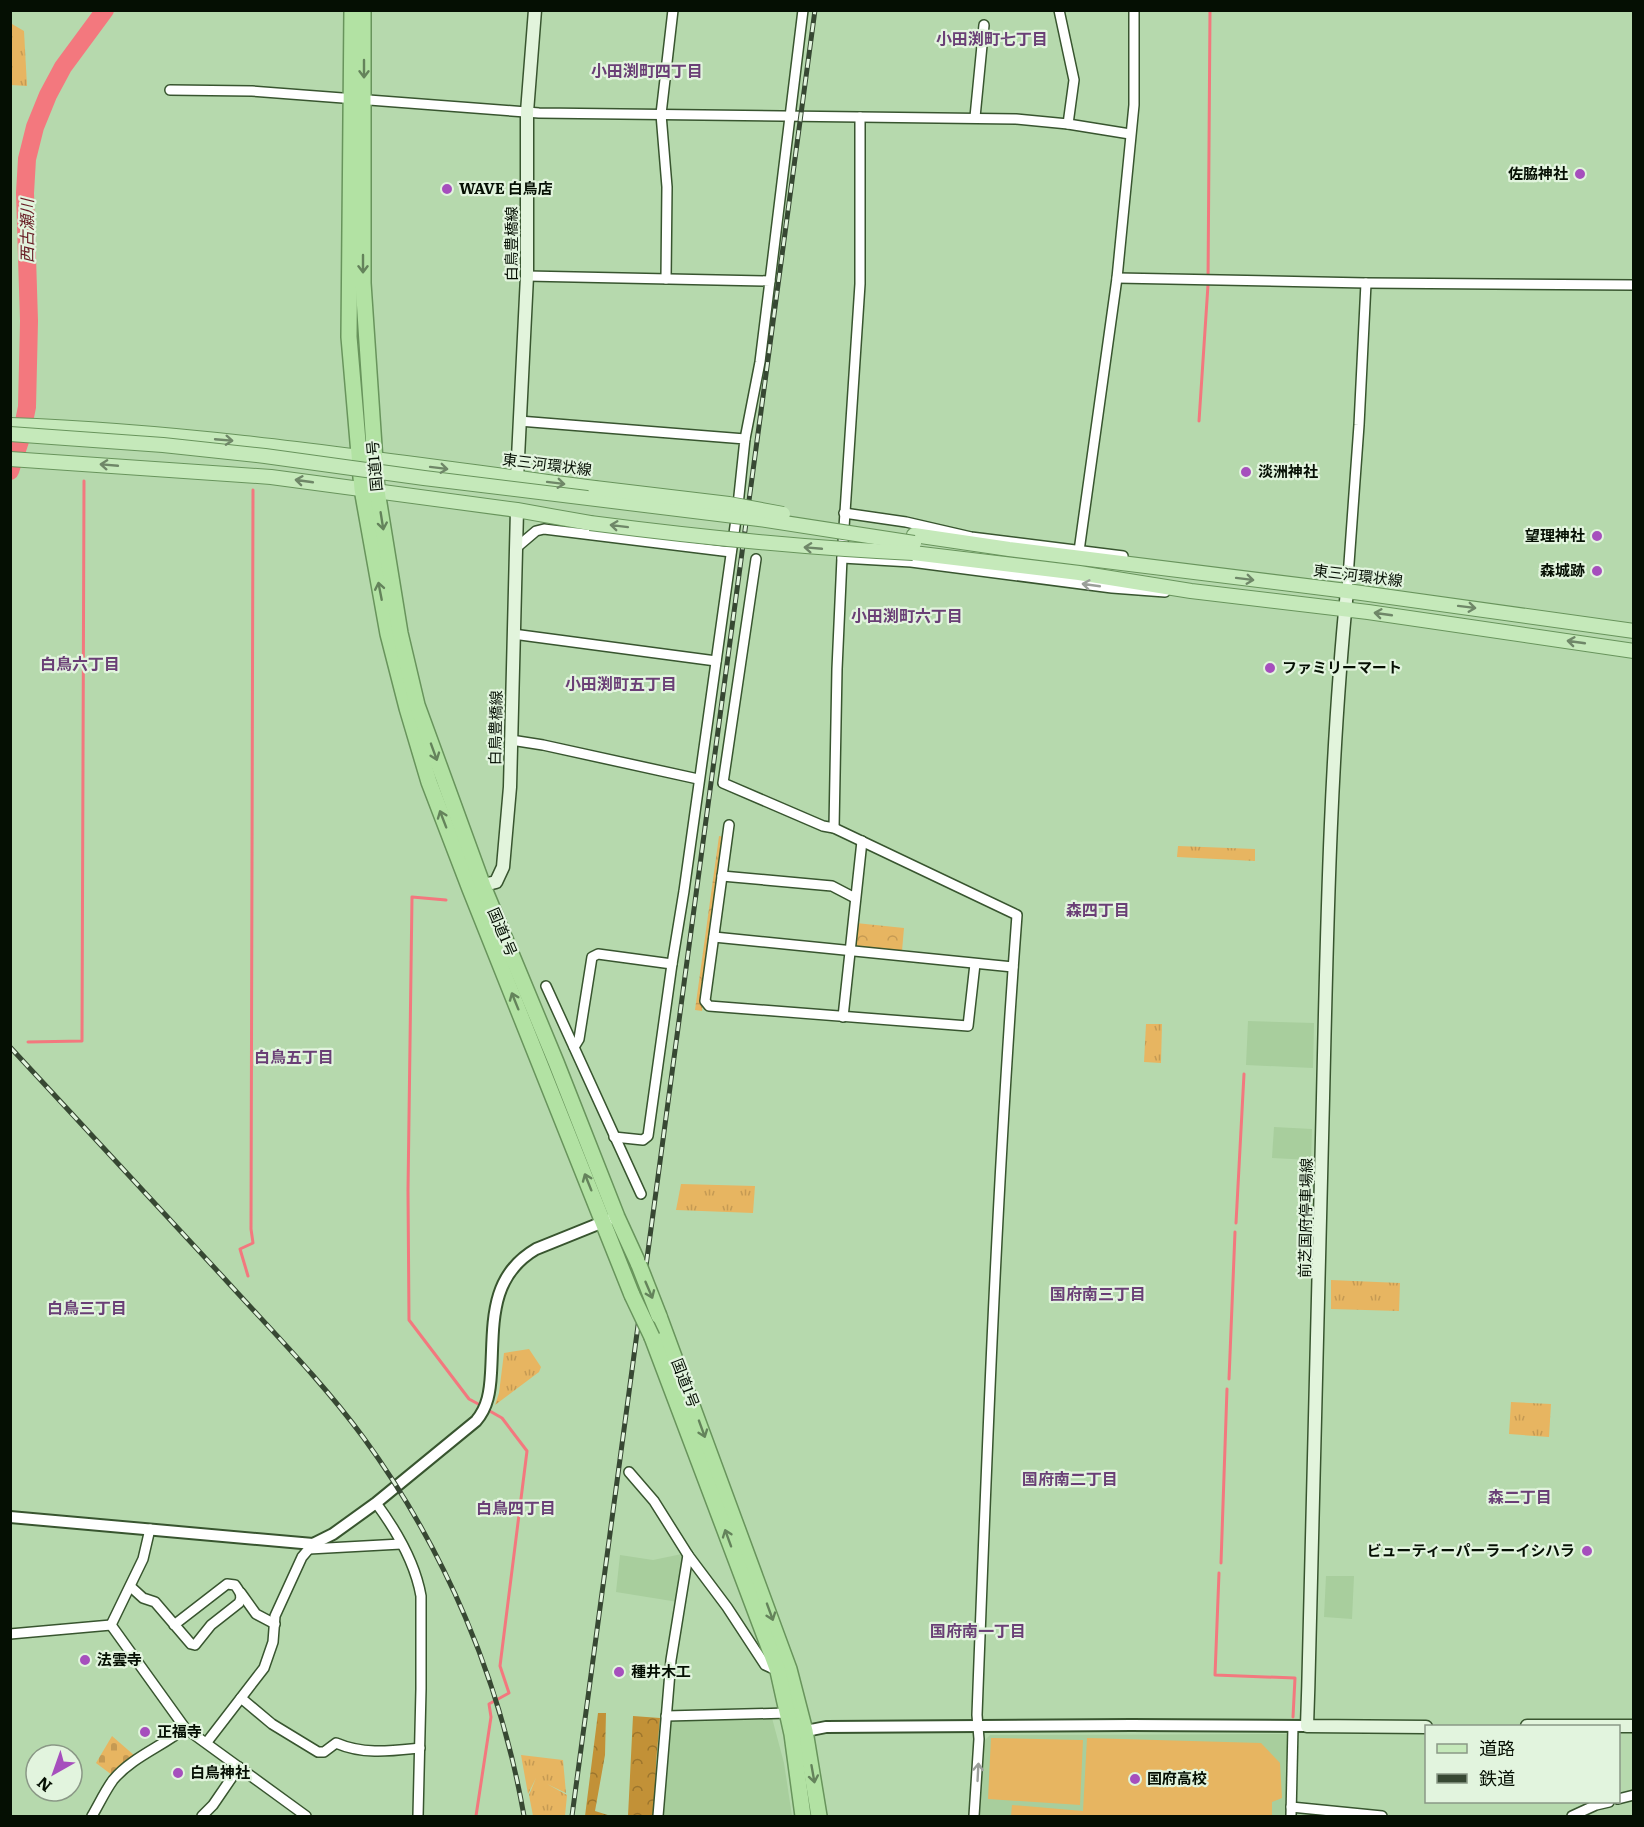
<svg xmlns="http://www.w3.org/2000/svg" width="1644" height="1827" viewBox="0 0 1644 1827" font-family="Literata,'Noto Sans JP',serif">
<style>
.built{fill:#a8ce9d}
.grass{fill:url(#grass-tufts)}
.forest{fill:url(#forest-crowns)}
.cemetery{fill:url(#cemetery-stones)}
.park{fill:url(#park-crowns)}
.pitch{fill:#e7b561}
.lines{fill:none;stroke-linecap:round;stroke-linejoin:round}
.stream{stroke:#f3787e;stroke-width:3}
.river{stroke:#f3787e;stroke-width:18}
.minor-casing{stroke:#38552f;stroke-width:12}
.tertiary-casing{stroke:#38552f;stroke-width:14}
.secondary-casing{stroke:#38552f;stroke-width:15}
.primary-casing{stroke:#68945c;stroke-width:16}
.trunk-casing{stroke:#68945c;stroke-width:18}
.minor{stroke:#fff;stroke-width:9}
.tertiary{stroke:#fff;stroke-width:10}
.secondary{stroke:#e2f4dc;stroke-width:12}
.primary{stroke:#c5e9ba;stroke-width:14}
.trunk{stroke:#b2e2a3;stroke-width:15}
.rail-casing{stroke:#374833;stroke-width:5}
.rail{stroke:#e2f4de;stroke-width:3;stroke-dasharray:9;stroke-linecap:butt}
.primary-bridge-casing{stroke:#68945c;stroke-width:16;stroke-linecap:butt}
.trunk-bridge-casing{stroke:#68945c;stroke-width:18;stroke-linecap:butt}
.primary-bridge{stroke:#c5e9ba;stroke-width:14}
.trunk-bridge{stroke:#b2e2a3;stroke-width:15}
.oneway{stroke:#64835b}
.oneway2{stroke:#6f8768}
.oneway3{stroke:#9b9f9a}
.poi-dot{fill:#a64fbd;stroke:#e2f4de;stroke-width:2}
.labels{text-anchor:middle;stroke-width:4.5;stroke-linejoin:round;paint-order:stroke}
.poi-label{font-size:15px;font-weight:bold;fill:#050f03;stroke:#e2f4de;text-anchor:start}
.street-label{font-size:15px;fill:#050f03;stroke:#e2f4de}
.neighbourhood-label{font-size:16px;font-weight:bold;fill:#6a3f76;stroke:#e2f4de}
.water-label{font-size:16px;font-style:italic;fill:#671b23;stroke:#e2f4de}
</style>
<defs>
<pattern id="grass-tufts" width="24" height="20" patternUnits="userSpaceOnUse" patternTransform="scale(1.5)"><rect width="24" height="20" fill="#e7b561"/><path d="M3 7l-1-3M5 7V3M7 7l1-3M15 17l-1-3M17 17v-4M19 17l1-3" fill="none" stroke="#c59a53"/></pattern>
<pattern id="forest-crowns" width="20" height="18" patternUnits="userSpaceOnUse" patternTransform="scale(1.5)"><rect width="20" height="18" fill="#c29137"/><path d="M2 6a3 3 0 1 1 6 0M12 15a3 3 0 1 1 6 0" fill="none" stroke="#9c752c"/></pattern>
<pattern id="cemetery-stones" width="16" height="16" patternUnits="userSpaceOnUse" patternTransform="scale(1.5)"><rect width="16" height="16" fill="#e7b561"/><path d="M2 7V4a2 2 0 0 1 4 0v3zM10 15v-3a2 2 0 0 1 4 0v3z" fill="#c59a53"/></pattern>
<pattern id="park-crowns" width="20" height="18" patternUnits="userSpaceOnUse" patternTransform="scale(1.5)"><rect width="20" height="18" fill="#e7b561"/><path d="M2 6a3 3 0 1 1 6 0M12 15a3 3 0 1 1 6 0" fill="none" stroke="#c59a53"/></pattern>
</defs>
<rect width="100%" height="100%" fill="#b6d9ad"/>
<g class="built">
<polygon points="1248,1021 1314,1023 1313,1068 1246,1065"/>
<polygon points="1274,1127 1312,1129 1311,1160 1272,1158"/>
<polygon points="682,1554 685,1557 678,1602 616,1592 620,1555 653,1560"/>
<polygon points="1326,1576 1354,1576 1352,1619 1324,1617"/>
<polygon points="772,1718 784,1763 792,1816 663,1816 668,1720"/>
<polygon points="1288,1734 1286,1816 980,1816 984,1741 990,1735"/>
</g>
<g class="grass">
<polygon points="12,24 24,31 27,86 11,85"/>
<polygon points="1178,846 1255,849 1255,861 1177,857"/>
<polygon points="1146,1024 1162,1024 1161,1063 1144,1062"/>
<polygon points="681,1184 755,1186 753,1213 676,1210"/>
<polygon points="1331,1280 1400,1283 1399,1311 1331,1309"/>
<polygon points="529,1349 541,1367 539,1372 495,1405 499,1393 504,1353"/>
<polygon points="1511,1402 1551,1404 1549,1437 1509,1434"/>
<polygon points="521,1755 563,1760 566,1793 547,1784 567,1795 565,1816 533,1816 529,1795 536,1778 528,1794"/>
</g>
<g class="forest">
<polygon points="598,1713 606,1713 605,1755 595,1811 611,1816 585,1816"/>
<polygon points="633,1716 660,1718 656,1763 655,1816 628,1816"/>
</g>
<polygon class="cemetery" points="112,1736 135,1756 112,1775 96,1763"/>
<g class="park">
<polygon points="719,836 725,837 702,1011 695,1010"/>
<polygon points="856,923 904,928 902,951 853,946"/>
</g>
<g class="pitch">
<polygon points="991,1738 1083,1740 1080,1805 988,1799"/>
<polygon points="1087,1738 1261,1743 1280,1763 1282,1798 1272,1802 1272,1816 1011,1816 1012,1805 1083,1811"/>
</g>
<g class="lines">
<g class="stream">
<polyline points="1199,421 1208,285 1210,10"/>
<polyline points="446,900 412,897 408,1191 409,1320 469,1399 482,1406"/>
<polyline points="28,1042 82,1041 84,481"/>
<polyline points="1236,1223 1244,1074"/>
<polyline points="248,1276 240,1249 253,1243 251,1229 253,490"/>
<polyline points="1229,1379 1235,1232"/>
<polyline points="1221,1563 1227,1389"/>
<polyline points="1219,1573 1215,1675 1295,1678 1293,1717"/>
<polyline points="476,1816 491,1717 489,1704 509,1693 500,1666 527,1451 502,1418 488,1410"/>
</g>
<polyline class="river" points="10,471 20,441 27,407 29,321 25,193 27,159 35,127 48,95 63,67 105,10"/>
<g class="minor-casing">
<g id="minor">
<polyline points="1059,10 1074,80 1068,124"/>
<polyline points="170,90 252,91 539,113 1016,119 1068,124 1130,134"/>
<polyline points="975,117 984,25"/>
<polyline points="527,276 770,281 760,362 745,439"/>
<polyline points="1117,278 1366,283 1634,285"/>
<polyline points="666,279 667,187 661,114 673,10"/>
<polyline points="770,281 803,10"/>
<polyline points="519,421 745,439 738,505 684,891 672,964 648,1136 643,1140 614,1137"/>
<polyline points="844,513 906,522 971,537 1123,556"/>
<polyline points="516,548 536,531 544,529 731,552"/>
<polyline points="1079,551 1117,278 1134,105 1134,10"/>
<polyline points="842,558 911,562 1112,588 1165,592"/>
<path d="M756,559L723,783L823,826L834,828L1017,915C997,1181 987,1448 977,1715L979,1739L974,1816"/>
<polyline points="1347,591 1359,425 1366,283"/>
<polyline points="513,634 716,661"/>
<polyline points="511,740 543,745 698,779"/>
<polyline points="729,825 705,1001 709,1006 968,1026 975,964"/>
<polyline points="834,828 837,669 842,558 860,284 860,117"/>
<polyline points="722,876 832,886 855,898"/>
<polyline points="714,937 1013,967"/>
<polyline points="546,986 641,1194"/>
<polyline points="843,1017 862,841"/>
<polyline points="574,1047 579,1039 592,957 598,954 672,964"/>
<polyline points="629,1472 654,1501 688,1555 727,1607 765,1665 778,1671"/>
<path d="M376,1503C396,1530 415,1562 421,1596V1689L418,1816"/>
<polyline points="309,1549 401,1544"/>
<path d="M131,1587L143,1598L155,1602L191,1644L195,1645L211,1625L239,1603C243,1596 240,1592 235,1585L227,1584L174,1625"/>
<polyline points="241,1593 256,1614 275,1624"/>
<polyline points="111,1625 185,1728 306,1816"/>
<polyline points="111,1625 143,1559 150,1529"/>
<polyline points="10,1634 111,1625"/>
<path d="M241,1698L272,1724L318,1752H324L336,1743C364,1755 391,1751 420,1748"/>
<polyline points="666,1716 788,1713"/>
<polyline points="207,1742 264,1668 273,1642 275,1616 302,1557 313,1544"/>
<polyline points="1618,1799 1634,1795"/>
<polyline points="1291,1807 1382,1816"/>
<path d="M92,1816C99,1804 105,1791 113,1780C132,1757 163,1746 185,1728"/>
<polyline points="202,1816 213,1805 239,1767"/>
<polyline points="658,1816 671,1660 688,1555"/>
<polyline points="1291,1816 1293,1726"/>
<polyline points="1572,1816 1596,1805 1609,1802"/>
</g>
</g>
<g class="tertiary-casing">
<g id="tertiary">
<path d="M10,1517L313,1544L333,1534L376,1503L476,1421C488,1407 490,1391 491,1373C494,1325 488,1277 536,1249L608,1220"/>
<polyline points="801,1732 826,1727 1131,1725 1307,1726"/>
</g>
</g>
<g class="secondary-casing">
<g id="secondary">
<polyline points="517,478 527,276 527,112 535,10"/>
<path d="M1347,591C1330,760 1327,929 1323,1098C1319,1308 1314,1517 1307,1726L1426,1727"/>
<polyline points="475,887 496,882 503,867 510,787 517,510"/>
<polyline points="1527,1726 1634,1726"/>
</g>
</g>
<g class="primary-casing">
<g id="primary">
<path d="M10,425C207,432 400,463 595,488"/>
<polyline points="10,459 271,477 517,510 590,523"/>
<polyline points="914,535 1009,549 1347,591 1634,631"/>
<polyline points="913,553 1079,573 1191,591 1368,612 1634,651"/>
</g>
</g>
<g class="trunk-casing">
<g id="trunk">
<polyline points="352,10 349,337 362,489 388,634 407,708 429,782 470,889 632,1295"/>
<polyline points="363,10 363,283 377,491 400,633 417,705 483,886 556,1062 617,1217 639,1265"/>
<polyline points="659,1316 789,1669 805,1731 819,1816"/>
<polyline points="652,1337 778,1671 792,1734 803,1816"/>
</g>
</g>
<use href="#minor" class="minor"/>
<use href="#tertiary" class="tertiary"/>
<use href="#secondary" class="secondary"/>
<use href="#primary" class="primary"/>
<use href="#trunk" class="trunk"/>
<g class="rail-casing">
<g id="rail">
<path d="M10,1047C81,1124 152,1200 223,1277C270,1329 321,1380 363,1437C445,1549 500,1679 524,1816"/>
<polyline points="572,1816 815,10"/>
</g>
</g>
<use href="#rail" class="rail"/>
<g class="primary-bridge-casing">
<g id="primary-bridge">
<polyline points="10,434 163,445 265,456 424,478 759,519 914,543"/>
<polyline points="595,488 729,504 783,514"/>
<path d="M590,523C698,537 804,548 913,553"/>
</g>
</g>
<g class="trunk-bridge-casing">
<g id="trunk-bridge">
<polyline points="639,1265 659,1316"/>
<polyline points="632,1295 652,1337"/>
</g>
</g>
<use href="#primary-bridge" class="primary-bridge"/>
<use href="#trunk-bridge" class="trunk-bridge"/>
</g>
<defs><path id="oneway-shaft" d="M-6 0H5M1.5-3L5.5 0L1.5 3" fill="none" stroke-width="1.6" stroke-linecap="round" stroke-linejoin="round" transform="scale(1.5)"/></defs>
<g class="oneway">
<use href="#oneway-shaft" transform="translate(364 69) rotate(90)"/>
<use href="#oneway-shaft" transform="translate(363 264) rotate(90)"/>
<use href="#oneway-shaft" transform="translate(382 521) rotate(81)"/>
<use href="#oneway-shaft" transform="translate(380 591) rotate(-101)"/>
<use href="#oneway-shaft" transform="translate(434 752) rotate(70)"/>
<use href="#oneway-shaft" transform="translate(443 819) rotate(-111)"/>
<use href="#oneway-shaft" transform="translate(515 1001) rotate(-112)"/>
<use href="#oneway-shaft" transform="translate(588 1182) rotate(-112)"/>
<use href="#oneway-shaft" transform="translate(649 1290) rotate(67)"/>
<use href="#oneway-shaft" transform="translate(702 1429) rotate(70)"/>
<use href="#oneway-shaft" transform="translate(728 1538) rotate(-110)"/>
<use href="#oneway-shaft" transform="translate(770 1612) rotate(70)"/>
<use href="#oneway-shaft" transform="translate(813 1774) rotate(80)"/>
</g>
<g class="oneway2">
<use href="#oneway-shaft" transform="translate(224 440) rotate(5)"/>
<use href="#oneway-shaft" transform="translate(109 465) rotate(-175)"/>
<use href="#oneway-shaft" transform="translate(439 468) rotate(7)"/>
<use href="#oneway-shaft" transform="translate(304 481) rotate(-172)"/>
<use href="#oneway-shaft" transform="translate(556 483) rotate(7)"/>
<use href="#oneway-shaft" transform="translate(619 526) rotate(-173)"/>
<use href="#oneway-shaft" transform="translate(813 548) rotate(-175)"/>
<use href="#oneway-shaft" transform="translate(1245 579) rotate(7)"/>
<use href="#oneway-shaft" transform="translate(1467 607) rotate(7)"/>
<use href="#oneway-shaft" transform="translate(1383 614) rotate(-172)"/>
<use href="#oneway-shaft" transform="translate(1576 642) rotate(-172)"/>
</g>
<g class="oneway3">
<use href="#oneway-shaft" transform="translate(1091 585) rotate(-172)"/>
<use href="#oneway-shaft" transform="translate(978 1772) rotate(-87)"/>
</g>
<g class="poi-dot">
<circle cx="1580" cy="174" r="6"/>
<circle cx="447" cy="189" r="6"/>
<circle cx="1246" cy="472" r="6"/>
<circle cx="1597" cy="536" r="6"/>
<circle cx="1597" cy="571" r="6"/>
<circle cx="1270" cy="668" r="6"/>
<circle cx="1587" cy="1551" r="6"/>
<circle cx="85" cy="1660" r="6"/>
<circle cx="619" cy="1672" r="6"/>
<circle cx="145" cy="1732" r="6"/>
<circle cx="178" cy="1773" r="6"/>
<circle cx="1135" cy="1779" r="6"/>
</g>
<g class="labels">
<g class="poi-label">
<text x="1568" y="179" text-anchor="end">佐脇神社</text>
<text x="459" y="194">WAVE 白鳥店</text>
<text x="1258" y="477">淡洲神社</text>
<text x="1585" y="541" text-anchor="end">望理神社</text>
<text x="1585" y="576" text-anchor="end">森城跡</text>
<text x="1282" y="673">ファミリーマート</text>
<text x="1575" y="1556" text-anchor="end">ビューティーパーラーイシハラ</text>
<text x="97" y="1665">法雲寺</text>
<text x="631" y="1677">種井木工</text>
<text x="157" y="1737">正福寺</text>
<text x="190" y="1778">白鳥神社</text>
<text x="1147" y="1784">国府高校</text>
</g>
<g class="street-label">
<text transform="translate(512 244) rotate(-90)" y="5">白鳥豊橋線</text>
<text transform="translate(547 465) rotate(7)" y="5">東三河環状線</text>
<text transform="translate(375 466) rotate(-95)" y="5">国道1号</text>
<text transform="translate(1358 576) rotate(7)" y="5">東三河環状線</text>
<text transform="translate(496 728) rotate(-89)" y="5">白鳥豊橋線</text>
<text transform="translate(502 932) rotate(67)" y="5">国道1号</text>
<text transform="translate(1306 1218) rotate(-89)" y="5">前芝国府停車場線</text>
<text transform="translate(685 1383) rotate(69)" y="5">国道1号</text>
</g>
<g class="neighbourhood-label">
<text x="992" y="45">小田渕町七丁目</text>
<text x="647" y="77">小田渕町四丁目</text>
<text x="907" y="622">小田渕町六丁目</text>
<text x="80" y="670">白鳥六丁目</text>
<text x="621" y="690">小田渕町五丁目</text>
<text x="1098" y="916">森四丁目</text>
<text x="294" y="1063">白鳥五丁目</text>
<text x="1098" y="1300">国府南三丁目</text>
<text x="87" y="1314">白鳥三丁目</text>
<text x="1070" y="1485">国府南二丁目</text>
<text x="1520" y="1503">森二丁目</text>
<text x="516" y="1514">白鳥四丁目</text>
<text x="978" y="1637">国府南一丁目</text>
</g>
<g class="water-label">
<text transform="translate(27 231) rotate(-90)" y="6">西古瀬川</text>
</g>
</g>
<rect width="1644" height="1827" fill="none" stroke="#050f03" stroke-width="24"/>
<rect x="1425" y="1725" width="195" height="78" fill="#e2f4de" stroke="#8a9886" stroke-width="1.5"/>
<rect x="1437" y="1744" width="30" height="9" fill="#c5e9ba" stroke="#8a9886" stroke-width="1.5"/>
<text x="1479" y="1755" font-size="18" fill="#050f03">道路</text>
<rect x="1437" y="1774" width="30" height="9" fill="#374833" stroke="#8a9886" stroke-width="1.5"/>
<text x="1479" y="1785" font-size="18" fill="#050f03">鉄道</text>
<g transform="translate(54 1773) rotate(220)"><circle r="28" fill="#e2f4de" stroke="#8a9886" stroke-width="1.5"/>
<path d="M0-4.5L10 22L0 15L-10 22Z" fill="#a64fbd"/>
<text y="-9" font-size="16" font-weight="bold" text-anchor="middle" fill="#050f03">N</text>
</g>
</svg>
